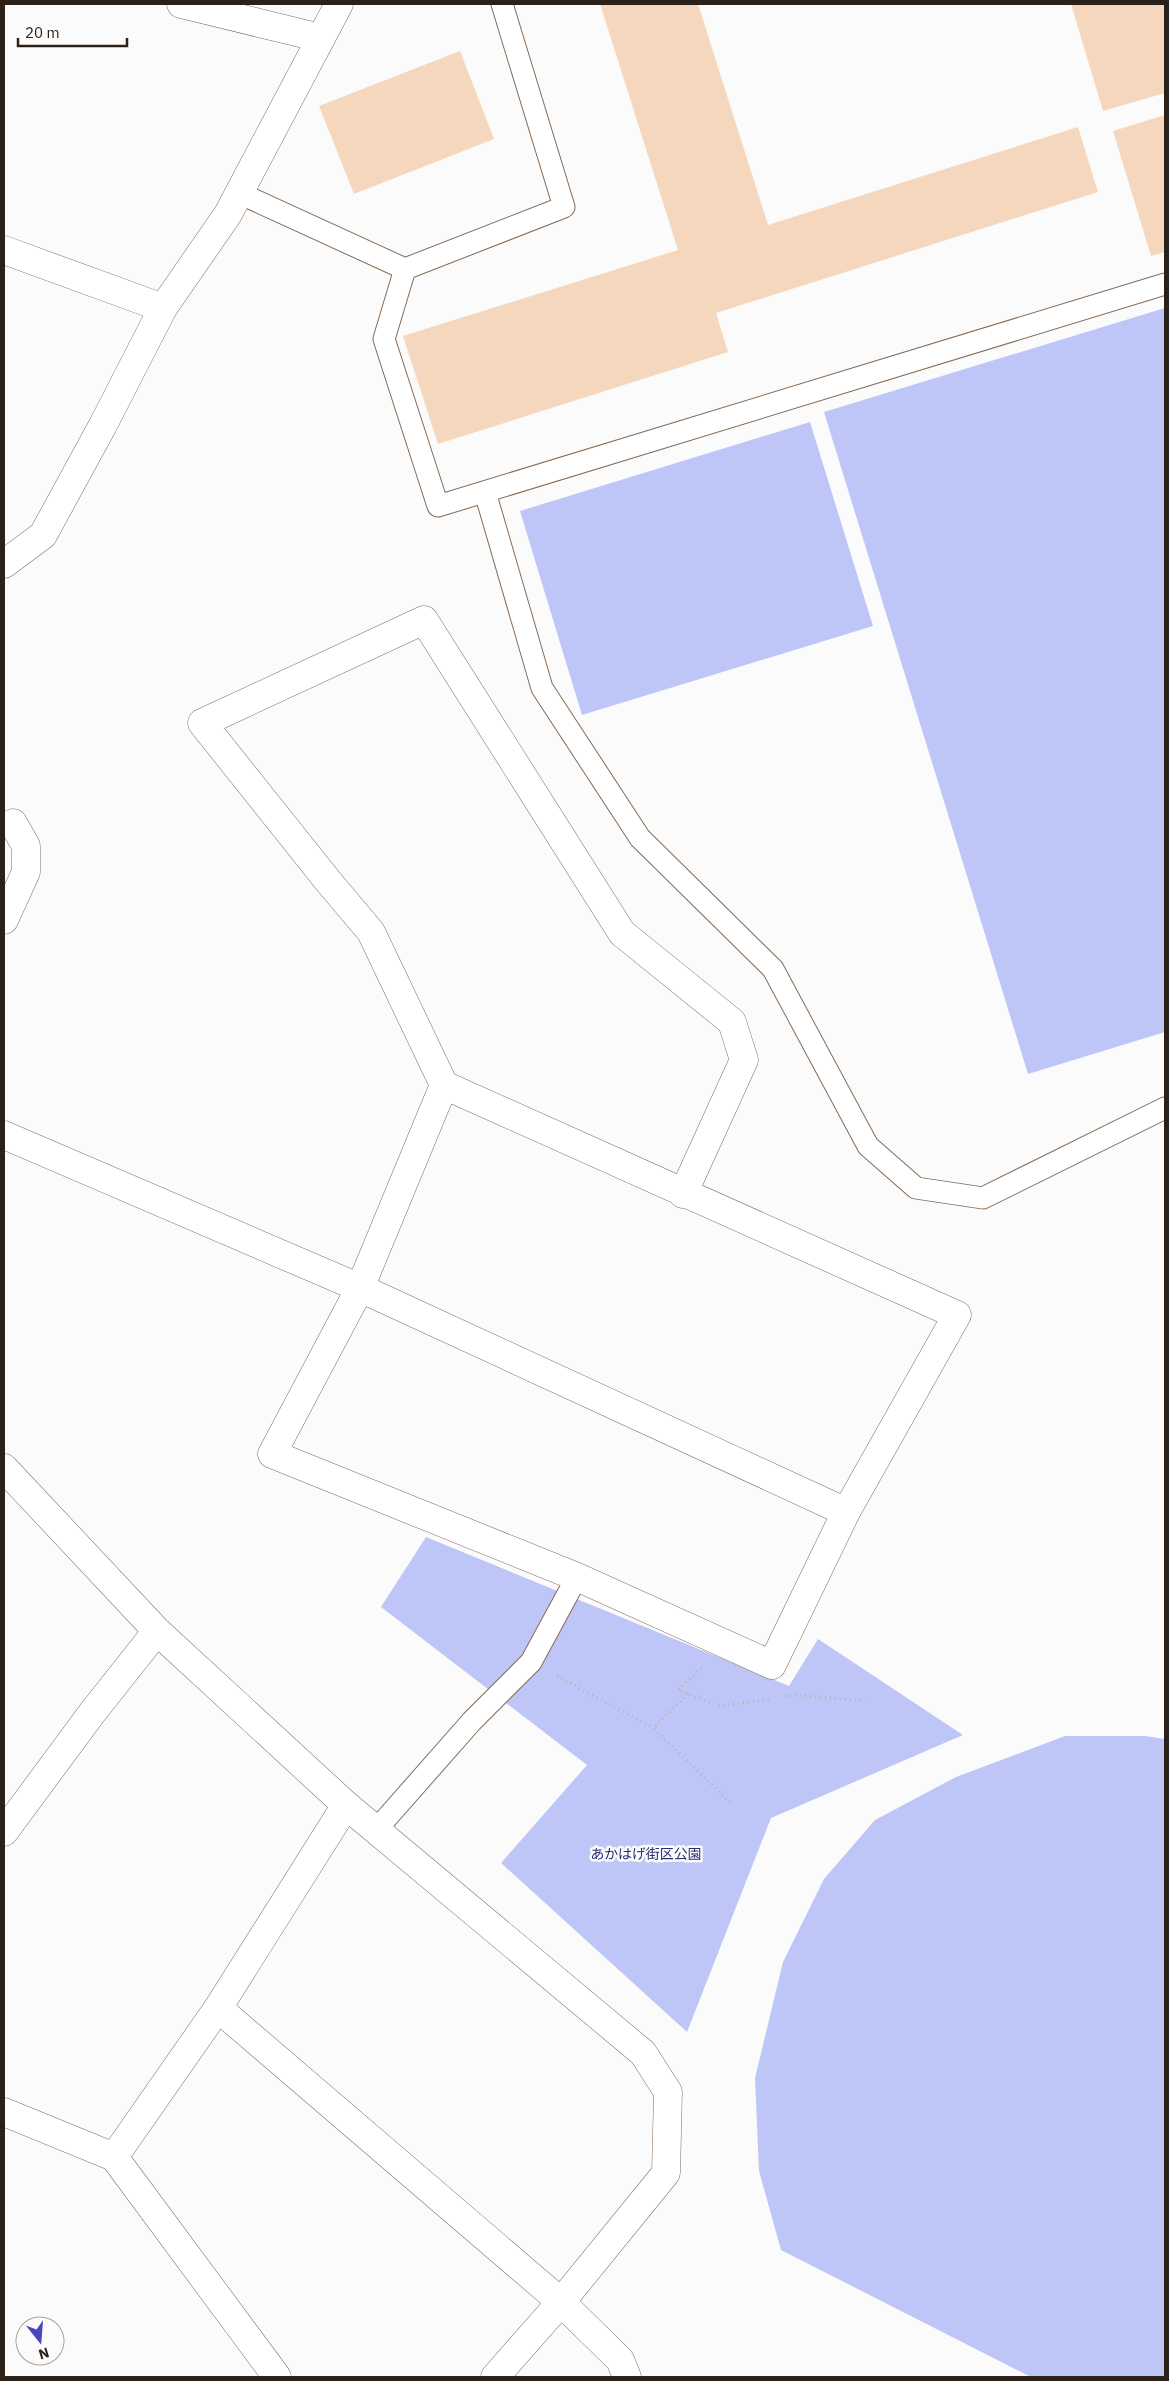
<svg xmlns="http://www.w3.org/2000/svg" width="1169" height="2381" viewBox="0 0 1169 2381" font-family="'IBM Plex Sans','Noto Sans JP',sans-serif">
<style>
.green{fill:#bec6f8}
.building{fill:#f5d7be}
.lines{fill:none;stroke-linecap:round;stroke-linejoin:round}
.service-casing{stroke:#866b55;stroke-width:23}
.minor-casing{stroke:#866b55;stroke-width:29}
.tertiary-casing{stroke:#866b55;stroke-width:29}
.path{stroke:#b7b3b0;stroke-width:3;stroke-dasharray:1 4;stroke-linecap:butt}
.service{stroke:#fff;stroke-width:21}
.minor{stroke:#fff;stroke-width:28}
.tertiary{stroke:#fff;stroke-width:28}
.labels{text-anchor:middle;stroke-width:5;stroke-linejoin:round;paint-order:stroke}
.park-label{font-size:14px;fill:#2c2c74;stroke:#fbfbfb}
</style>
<rect width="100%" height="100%" fill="#fbfbfb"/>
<g class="green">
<polygon points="1165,308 1165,1032 1028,1074 824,412"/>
<polygon points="810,422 873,626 582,715 520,511"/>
<polygon points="426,1537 789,1686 818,1639 963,1735 771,1818 687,2032 501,1863 587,1765 381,1607"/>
<polygon points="1065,1736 1145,1736 1165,1739 1165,2377 1031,2377 781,2250 759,2171 755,2078 783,1962 824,1879 875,1820 956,1777"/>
</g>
<g class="building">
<polygon points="600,4 698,4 768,225 1078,127 1098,192 716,313 728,352 438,444 403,336 678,250"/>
<polygon points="1071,4 1165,4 1165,93 1103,111"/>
<polygon points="460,51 494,139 354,194 319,106"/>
<polygon points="1165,115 1165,252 1151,256 1113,131"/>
</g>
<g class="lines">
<g class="service-casing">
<g id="service">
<polyline points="239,193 405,269 564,207 502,4"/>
<polyline points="405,269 384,339 438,506 1165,284"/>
<polyline points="485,492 542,688 640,838 773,969 868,1146 916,1188 983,1198 1165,1108"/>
<polyline points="376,1830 472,1721 531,1662 577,1577"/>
</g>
</g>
<g class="minor-casing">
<g id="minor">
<polyline points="181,4 321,38"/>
<polyline points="4,250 163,308"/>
<polyline points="4,920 26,872 26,846 13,823"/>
<polyline points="444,1085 360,1288 272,1454 577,1577 772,1665 846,1512 957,1315 444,1085 371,932 328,881 202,723 424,620 622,933 732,1022 744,1060 683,1194"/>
<polyline points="4,1135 360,1288 846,1512"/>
<polyline points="4,1468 157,1631 346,1805 643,2053 668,2092 666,2173 561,2302 495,2377"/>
<polyline points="4,1832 92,1713 157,1631"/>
<polyline points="218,2008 561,2302 620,2360 627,2377"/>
<polyline points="4,2112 114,2157 277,2377"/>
<polyline points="114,2157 218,2008 346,1805"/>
</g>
</g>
<g class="tertiary-casing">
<polyline id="tertiary" points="4,564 43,535 103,425 163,308 228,214 339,4"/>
</g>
<g class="path">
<polyline points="701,1668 678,1690 720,1706 769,1699"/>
<polyline points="557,1676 653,1728"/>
<polyline points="688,1694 653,1728 732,1804"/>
<polyline points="785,1696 796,1695 865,1701"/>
</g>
<use href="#service" class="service"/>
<use href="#minor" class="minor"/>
<use href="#tertiary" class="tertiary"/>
</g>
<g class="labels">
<g class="park-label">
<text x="646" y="1859">あかはげ街区公園</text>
</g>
</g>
<rect width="1169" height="2381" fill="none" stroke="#2c2118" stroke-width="10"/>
<g transform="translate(40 2341) rotate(163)"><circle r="24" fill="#fbfbfb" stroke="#a8a4a0"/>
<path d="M0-4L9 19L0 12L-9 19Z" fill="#4947bd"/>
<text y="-8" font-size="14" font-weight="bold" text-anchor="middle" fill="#2c2118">N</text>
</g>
<path d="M18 38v8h109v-8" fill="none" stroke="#2c2118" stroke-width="2.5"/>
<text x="25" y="38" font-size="15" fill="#2c2118" stroke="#fbfbfb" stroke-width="4" paint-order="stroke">20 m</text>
</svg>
